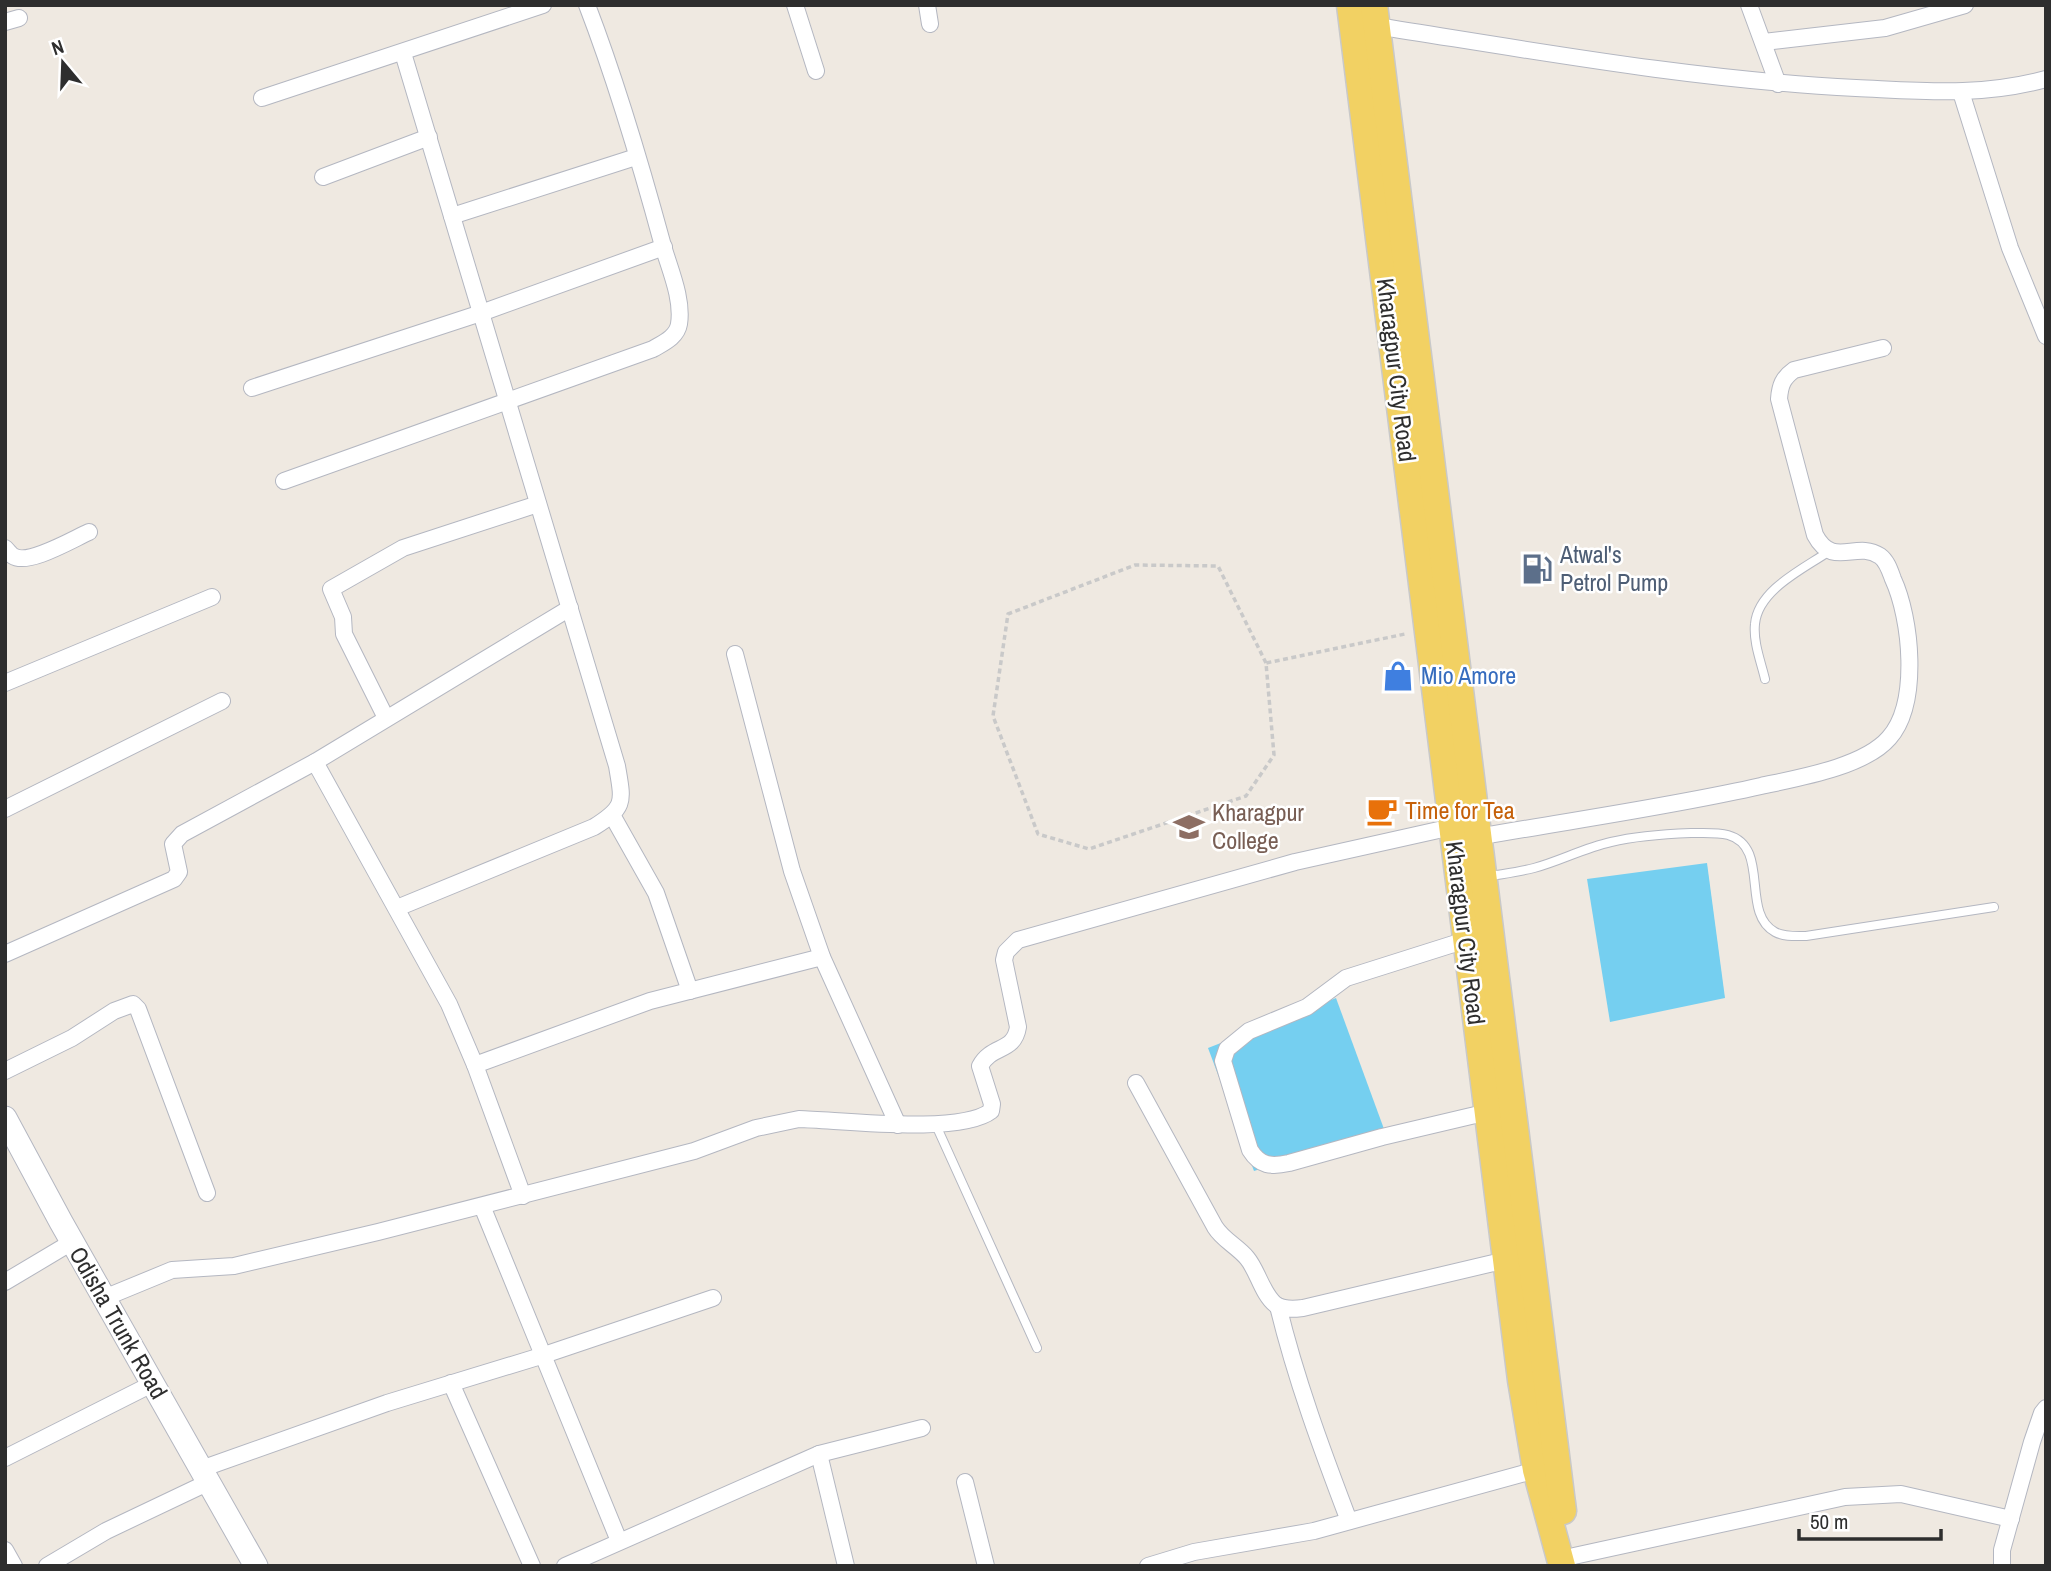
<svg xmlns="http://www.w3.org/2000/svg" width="2051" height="1571" viewBox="0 0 2051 1571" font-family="'Archivo Narrow',sans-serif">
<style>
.water{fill:#75cff0}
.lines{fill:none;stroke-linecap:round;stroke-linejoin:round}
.lane-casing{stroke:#b4b7c1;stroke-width:10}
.street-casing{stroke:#b4b7c1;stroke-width:18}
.secondary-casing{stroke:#b4b7c1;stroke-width:25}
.primary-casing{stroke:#c9c9c9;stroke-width:29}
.path{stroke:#c9c9c9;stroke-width:3.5;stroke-dasharray:5 3.5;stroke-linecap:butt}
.lane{stroke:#fff;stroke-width:8}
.street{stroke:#fff;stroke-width:16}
.secondary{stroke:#fff;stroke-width:23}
.primary{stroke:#f2d163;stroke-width:26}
.labels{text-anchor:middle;stroke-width:5;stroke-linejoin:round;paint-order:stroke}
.street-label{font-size:24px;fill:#2e2e2e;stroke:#fff}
.service-label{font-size:24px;fill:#4e5e75;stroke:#fff;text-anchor:start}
.shop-label{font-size:24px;fill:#366cbe;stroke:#fff;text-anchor:start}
.food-label{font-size:24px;fill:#c56008;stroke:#fff;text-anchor:start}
.education-label{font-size:24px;fill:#785e54;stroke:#fff;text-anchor:start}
</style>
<rect width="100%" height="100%" fill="#efe9e1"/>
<g class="water">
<polygon points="1707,863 1725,998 1610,1022 1587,879"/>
<polygon points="1336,998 1384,1129 1254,1171 1208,1048"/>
</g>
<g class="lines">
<g class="lane-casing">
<g id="lane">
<path d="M1765,679C1761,662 1753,642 1755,624C1758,590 1803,569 1828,552"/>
<path d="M1486,877C1502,874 1518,872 1534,868C1560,861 1584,848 1611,842C1636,836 1665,834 1691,833C1703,833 1717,832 1728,835C1771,847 1740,913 1775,932C1784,937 1796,936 1806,936L1994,907"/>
<polyline points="935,1123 1037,1348"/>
</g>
</g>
<g class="street-casing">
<g id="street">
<polyline points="795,5 816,71"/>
<polyline points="927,5 930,24"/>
<polyline points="1749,5 1778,84"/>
<polyline points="5,22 19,18"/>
<path d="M1376,26C1536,51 1695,80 1856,88C1923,91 1980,97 2046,79"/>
<polyline points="1764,42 1885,28 1965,5"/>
<polyline points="1961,92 2010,248 2046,336"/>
<polyline points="262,98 543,5"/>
<polyline points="323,177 429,137"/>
<polyline points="452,216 636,157"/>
<polyline points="252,388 481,313 664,247"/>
<path d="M284,481L653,349C663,343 677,337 679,324C683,299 670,270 663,246C641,165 617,83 587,5"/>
<path d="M5,548C7,550 11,555 13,556C28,566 73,539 89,532"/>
<polyline points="735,654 792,871 822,957 898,1125"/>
<polyline points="5,683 212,597"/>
<polyline points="386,718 344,634 343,617 331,589 403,548 538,504"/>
<polyline points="315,762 449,1004 475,1065 523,1196"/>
<polyline points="5,809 222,701"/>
<polyline points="612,815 656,893 690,991"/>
<path d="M1478,837C1573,820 1668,807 1761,786C1798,778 1864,767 1889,738C1920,703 1911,618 1893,579C1890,571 1887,561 1880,556C1856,540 1833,569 1815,535L1779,399C1780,385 1783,378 1794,370L1883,348"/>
<path d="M397,908L594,827C626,807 623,802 617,766L403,53"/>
<path d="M1466,940L1346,978L1307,1007L1249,1031L1227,1049L1223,1061L1250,1150C1260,1166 1271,1167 1289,1163L1382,1137L1488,1112"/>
<polyline points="5,954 174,879 179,872 173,844 182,834 315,762 570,608"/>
<polyline points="475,1065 650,1001 822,957"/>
<polyline points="5,1071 72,1038 114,1011 133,1004 138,1009 207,1193"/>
<path d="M1136,1083L1215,1227C1223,1240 1237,1246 1247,1258C1258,1271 1262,1294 1276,1305C1284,1310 1294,1309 1303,1308L1506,1260"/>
<polyline points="482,1206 619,1541"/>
<polyline points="5,1282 72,1242"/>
<path d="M104,1298L172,1270L234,1266L378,1232L694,1151L756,1128L799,1119C841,1120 960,1135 991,1111L992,1104L980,1066C992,1044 1014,1053 1018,1027L1004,960L1006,952L1018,940L1295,862L1452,827"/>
<path d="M1278,1306C1296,1380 1322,1450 1349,1521"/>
<polyline points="451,1383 532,1566"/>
<polyline points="819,1454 846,1566"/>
<polyline points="5,1458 152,1384"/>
<polyline points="201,1469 387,1403 541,1356 713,1298"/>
<polyline points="965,1482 986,1566"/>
<polyline points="5,1550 14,1566"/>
<polyline points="1574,1556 1845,1497 1901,1494 2011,1519"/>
<polyline points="47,1566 106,1531 209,1482"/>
<polyline points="565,1566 819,1454 922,1428"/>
<polyline points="1148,1566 1194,1552 1314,1531 1536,1470"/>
<polyline points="2002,1566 2002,1550 2032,1442 2042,1413 2046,1408"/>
</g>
</g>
<g class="secondary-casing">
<polyline id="secondary" points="5,1118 61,1222 256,1566"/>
</g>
<g class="primary-casing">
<g id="primary">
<polyline points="1350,5 1521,1380 1536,1470 1562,1566"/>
<polyline points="1374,5 1563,1511"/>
</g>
</g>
<polyline class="path" points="1266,663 1218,566 1135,565 1008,614 993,716 1038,834 1089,849 1246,796 1274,755 1266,663 1405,634"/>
<use href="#lane" class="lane"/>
<use href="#street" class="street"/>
<use href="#secondary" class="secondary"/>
<use href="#primary" class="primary"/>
</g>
<defs>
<g id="fuel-bare" transform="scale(2.415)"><path d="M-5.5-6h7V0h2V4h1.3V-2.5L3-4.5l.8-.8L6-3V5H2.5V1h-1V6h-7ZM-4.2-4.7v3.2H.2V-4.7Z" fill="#5c6f8a" stroke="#fff" stroke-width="2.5" paint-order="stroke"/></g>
<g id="shop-bare" transform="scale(2.415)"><path d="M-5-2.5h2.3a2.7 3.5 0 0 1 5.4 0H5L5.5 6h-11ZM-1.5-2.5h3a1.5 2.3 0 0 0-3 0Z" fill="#3f7fe0" stroke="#fff" stroke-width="2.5" paint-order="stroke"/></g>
<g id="cafe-bare" transform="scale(2.415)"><path d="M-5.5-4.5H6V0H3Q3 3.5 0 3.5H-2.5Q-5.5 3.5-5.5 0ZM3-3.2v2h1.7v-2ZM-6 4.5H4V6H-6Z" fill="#e8710a" stroke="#fff" stroke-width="2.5" paint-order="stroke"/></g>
<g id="university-bare" transform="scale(2.415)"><path d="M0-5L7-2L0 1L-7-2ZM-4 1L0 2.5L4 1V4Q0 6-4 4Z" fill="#8d6e63" stroke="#fff" stroke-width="2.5" paint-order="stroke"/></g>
</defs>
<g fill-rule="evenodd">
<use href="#fuel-bare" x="1537" y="569"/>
<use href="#shop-bare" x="1398" y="676"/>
<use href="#cafe-bare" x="1382" y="811"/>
<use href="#university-bare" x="1189" y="827"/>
</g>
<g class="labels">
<g class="street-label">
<text transform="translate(1396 370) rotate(83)" y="8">Kharagpur City Road</text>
<text transform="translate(1465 933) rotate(83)" y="8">Kharagpur City Road</text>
<text transform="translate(118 1323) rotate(60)" y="8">Odisha Trunk Road</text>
</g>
<g class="service-label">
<text x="1560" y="563">Atwal's<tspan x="1560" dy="28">Petrol Pump</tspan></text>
</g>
<g class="shop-label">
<text x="1421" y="684">Mio Amore</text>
</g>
<g class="food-label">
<text x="1405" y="819">Time for Tea</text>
</g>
<g class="education-label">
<text x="1212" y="821">Kharagpur<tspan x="1212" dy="28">College</tspan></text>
</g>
</g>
<rect width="2051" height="1571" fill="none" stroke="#2e2e2e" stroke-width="14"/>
<g transform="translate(63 63) rotate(341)" stroke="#ffffff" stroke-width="5" paint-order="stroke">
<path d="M0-5L12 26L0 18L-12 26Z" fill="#2e2e2e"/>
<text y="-10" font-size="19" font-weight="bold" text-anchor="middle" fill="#2e2e2e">N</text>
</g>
<path d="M1799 1529v10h142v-10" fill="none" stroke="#2e2e2e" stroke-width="3.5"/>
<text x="1810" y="1529" font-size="21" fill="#2e2e2e" stroke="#ffffff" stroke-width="5" paint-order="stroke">50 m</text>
</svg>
